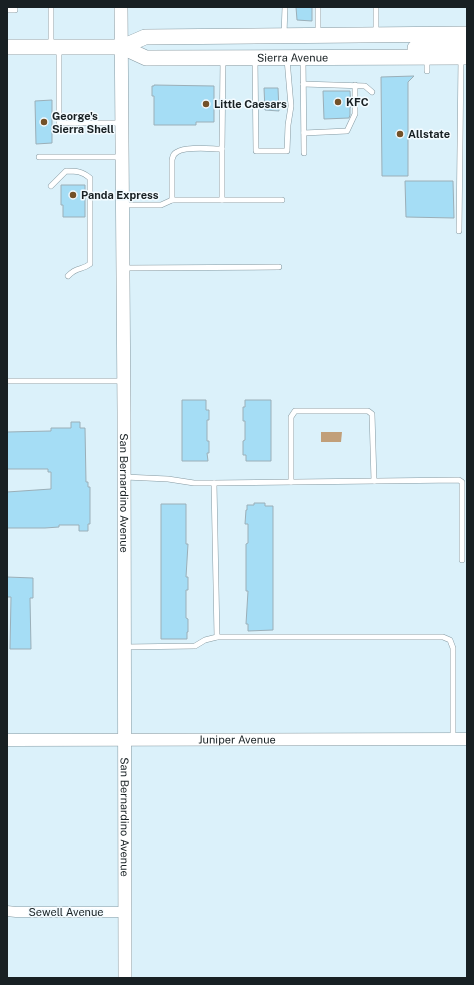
<svg xmlns="http://www.w3.org/2000/svg" width="474" height="985" viewBox="0 0 474 985" font-family="'Public Sans',sans-serif">
<style>
.water{fill:#c19f79}
.building{fill:#a5ddf5;stroke:#9bafb8}
.lines{fill:none;stroke-linecap:round;stroke-linejoin:round}
.service-casing{stroke:#869aa2;stroke-width:6}
.minor-casing{stroke:#869aa2;stroke-width:11}
.tertiary-casing{stroke:#869aa2;stroke-width:13}
.secondary-casing{stroke:#869aa2;stroke-width:14}
.primary-casing{stroke:#869aa2;stroke-width:16}
.service{stroke:#fff;stroke-width:5}
.minor{stroke:#fff;stroke-width:10}
.tertiary{stroke:#fff;stroke-width:12}
.secondary{stroke:#fff;stroke-width:13}
.primary{stroke:#fff;stroke-width:15}
.poi-dot{fill:#735129;stroke:#f3fbff;stroke-width:1.5}
.labels{text-anchor:middle;stroke-width:3;stroke-linejoin:round;paint-order:stroke}
.street-label{font-size:11px;fill:#182023;stroke:#f3fbff}
.poi-label{font-size:11px;font-weight:bold;fill:#182023;stroke:#f3fbff;text-anchor:start}
</style>
<rect width="100%" height="100%" fill="#dbf1fa"/>
<polygon class="water" points="321,432 342,432 341,442 321,442"/>
<g class="building">
<polygon points="296,7 312,7 312,21 297,20"/>
<polygon points="414,76 408,82 408,176 382,176 381,77"/>
<polygon points="154,85 214,86 214,122 196,122 196,125 154,125 154,96 152,96 152,86 154,86"/>
<polygon points="264,88 278,88 279,111 265,110"/>
<polygon points="323,91 350,91 351,107 350,107 350,115 349,118 324,119"/>
<polygon points="52,100 52,143 36,144 35,101"/>
<polygon points="405,181 453,181 454,218 406,217"/>
<polygon points="61,185 85,185 85,217 63,217 63,205 61,205"/>
<polygon points="182,400 206,400 206,410 209,410 209,420 207,420 207,441 209,441 209,453 207,453 208,461 182,461"/>
<polygon points="245,400 271,400 271,461 246,461 246,455 243,455 243,441 245,440 245,421 243,421 243,407 245,407"/>
<polygon points="71,422 80,422 80,428 85,428 86,482 88,482 88,487 90,487 90,524 88,524 88,531 79,531 79,525 59,525 59,527 45,528 7,528 7,492 51,489 51,472 48,472 48,469 7,469 7,432 51,431 51,428 71,428"/>
<polygon points="254,503 265,503 265,506 273,506 273,630 248,631 248,624 246,624 248,591 246,591 246,544 248,543 248,524 245,524 246,510 247,510 247,505 254,505"/>
<polygon points="161,504 186,504 186,544 188,544 186,577 188,577 188,590 186,590 186,618 188,619 188,632 187,632 187,639 161,639"/>
<polygon points="7,577 33,578 33,598 30,598 31,649 10,649 11,597 7,597"/>
</g>
<g class="lines">
<g class="service-casing">
<g id="service">
<polyline points="51,7 51,46"/>
<polyline points="318,7 318,34"/>
<polyline points="376,7 376,34"/>
<polyline points="7,10 15,10 15,7"/>
<polyline points="284,34 285,7"/>
<polyline points="59,49 59,123 121,123"/>
<polyline points="427,58 427,71"/>
<polyline points="255,59 256,151 287,151 288,125 291,106 287,59"/>
<polyline points="303,59 304,153"/>
<polyline points="303,84 365,86 372,92"/>
<polyline points="304,133 347,131 355,114 355,85"/>
<polyline points="39,157 121,157"/>
<path d="M51,186L66,171C76,171 82,171 90,178V264C81,271 77,266 68,276"/>
<path d="M172,200V160C173,156 173,154 177,152C186,146 211,149 222,149L223,60"/>
<polyline points="222,200 222,149"/>
<polyline points="124,205 161,205 172,200 282,200"/>
<polyline points="459,231 461,58"/>
<polyline points="124,268 279,267"/>
<polyline points="7,381 124,381"/>
<polyline points="125,477 168,479 194,483 214,483 459,480 462,482 462,560"/>
<polyline points="291,482 291,417 295,411 368,411 372,414 374,481"/>
<polyline points="214,483 217,637"/>
<polyline points="125,647 195,646 205,640 217,637 443,637 450,640 453,648 453,738"/>
</g>
</g>
<g class="minor-casing">
<polyline id="minor" points="7,911 16,912 125,912"/>
</g>
<g class="tertiary-casing">
<g id="tertiary">
<path id="s1" d="M7,740L467,739"/>
</g>
</g>
<g class="secondary-casing">
<g id="secondary">
<path id="s2" d="M121,7L124,412L125,978"/>
</g>
</g>
<g class="primary-casing">
<g id="primary">
<polyline points="7,47 122,47 145,37 467,34"/>
<path id="s3" d="M122,47L146,58L467,57"/>
<polyline points="415,48 462,47"/>
</g>
</g>
<use href="#service" class="service"/>
<use href="#minor" class="minor"/>
<use href="#tertiary" class="tertiary"/>
<use href="#secondary" class="secondary"/>
<use href="#primary" class="primary"/>
</g>
<g class="poi-dot">
<circle cx="338" cy="102" r="4"/>
<circle cx="206" cy="104" r="4"/>
<circle cx="44" cy="122" r="4"/>
<circle cx="400" cy="134" r="4"/>
<circle cx="73" cy="195" r="4"/>
</g>
<g class="labels">
<g class="street-label">
<text dy="4" stroke="none"><textPath href="#s3" startOffset="173">Sierra Avenue</textPath></text>
<text dy="4" stroke="none"><textPath href="#s2" startOffset="486">San Bernardino Avenue</textPath></text>
<text dy="4" stroke="none"><textPath href="#s1" startOffset="230">Juniper Avenue</textPath></text>
<text dy="4" stroke="none"><textPath href="#s2" startOffset="810">San Bernardino Avenue</textPath></text>
<text x="66" y="916">Sewell Avenue</text>
</g>
<g class="poi-label">
<text x="346" y="106">KFC</text>
<text x="214" y="108">Little Caesars</text>
<text x="52" y="120">George's<tspan x="52" dy="13">Sierra Shell</tspan></text>
<text x="408" y="138">Allstate</text>
<text x="81" y="199">Panda Express</text>
</g>
</g>
<rect width="474" height="985" fill="none" stroke="#182023" stroke-width="16"/>
</svg>
